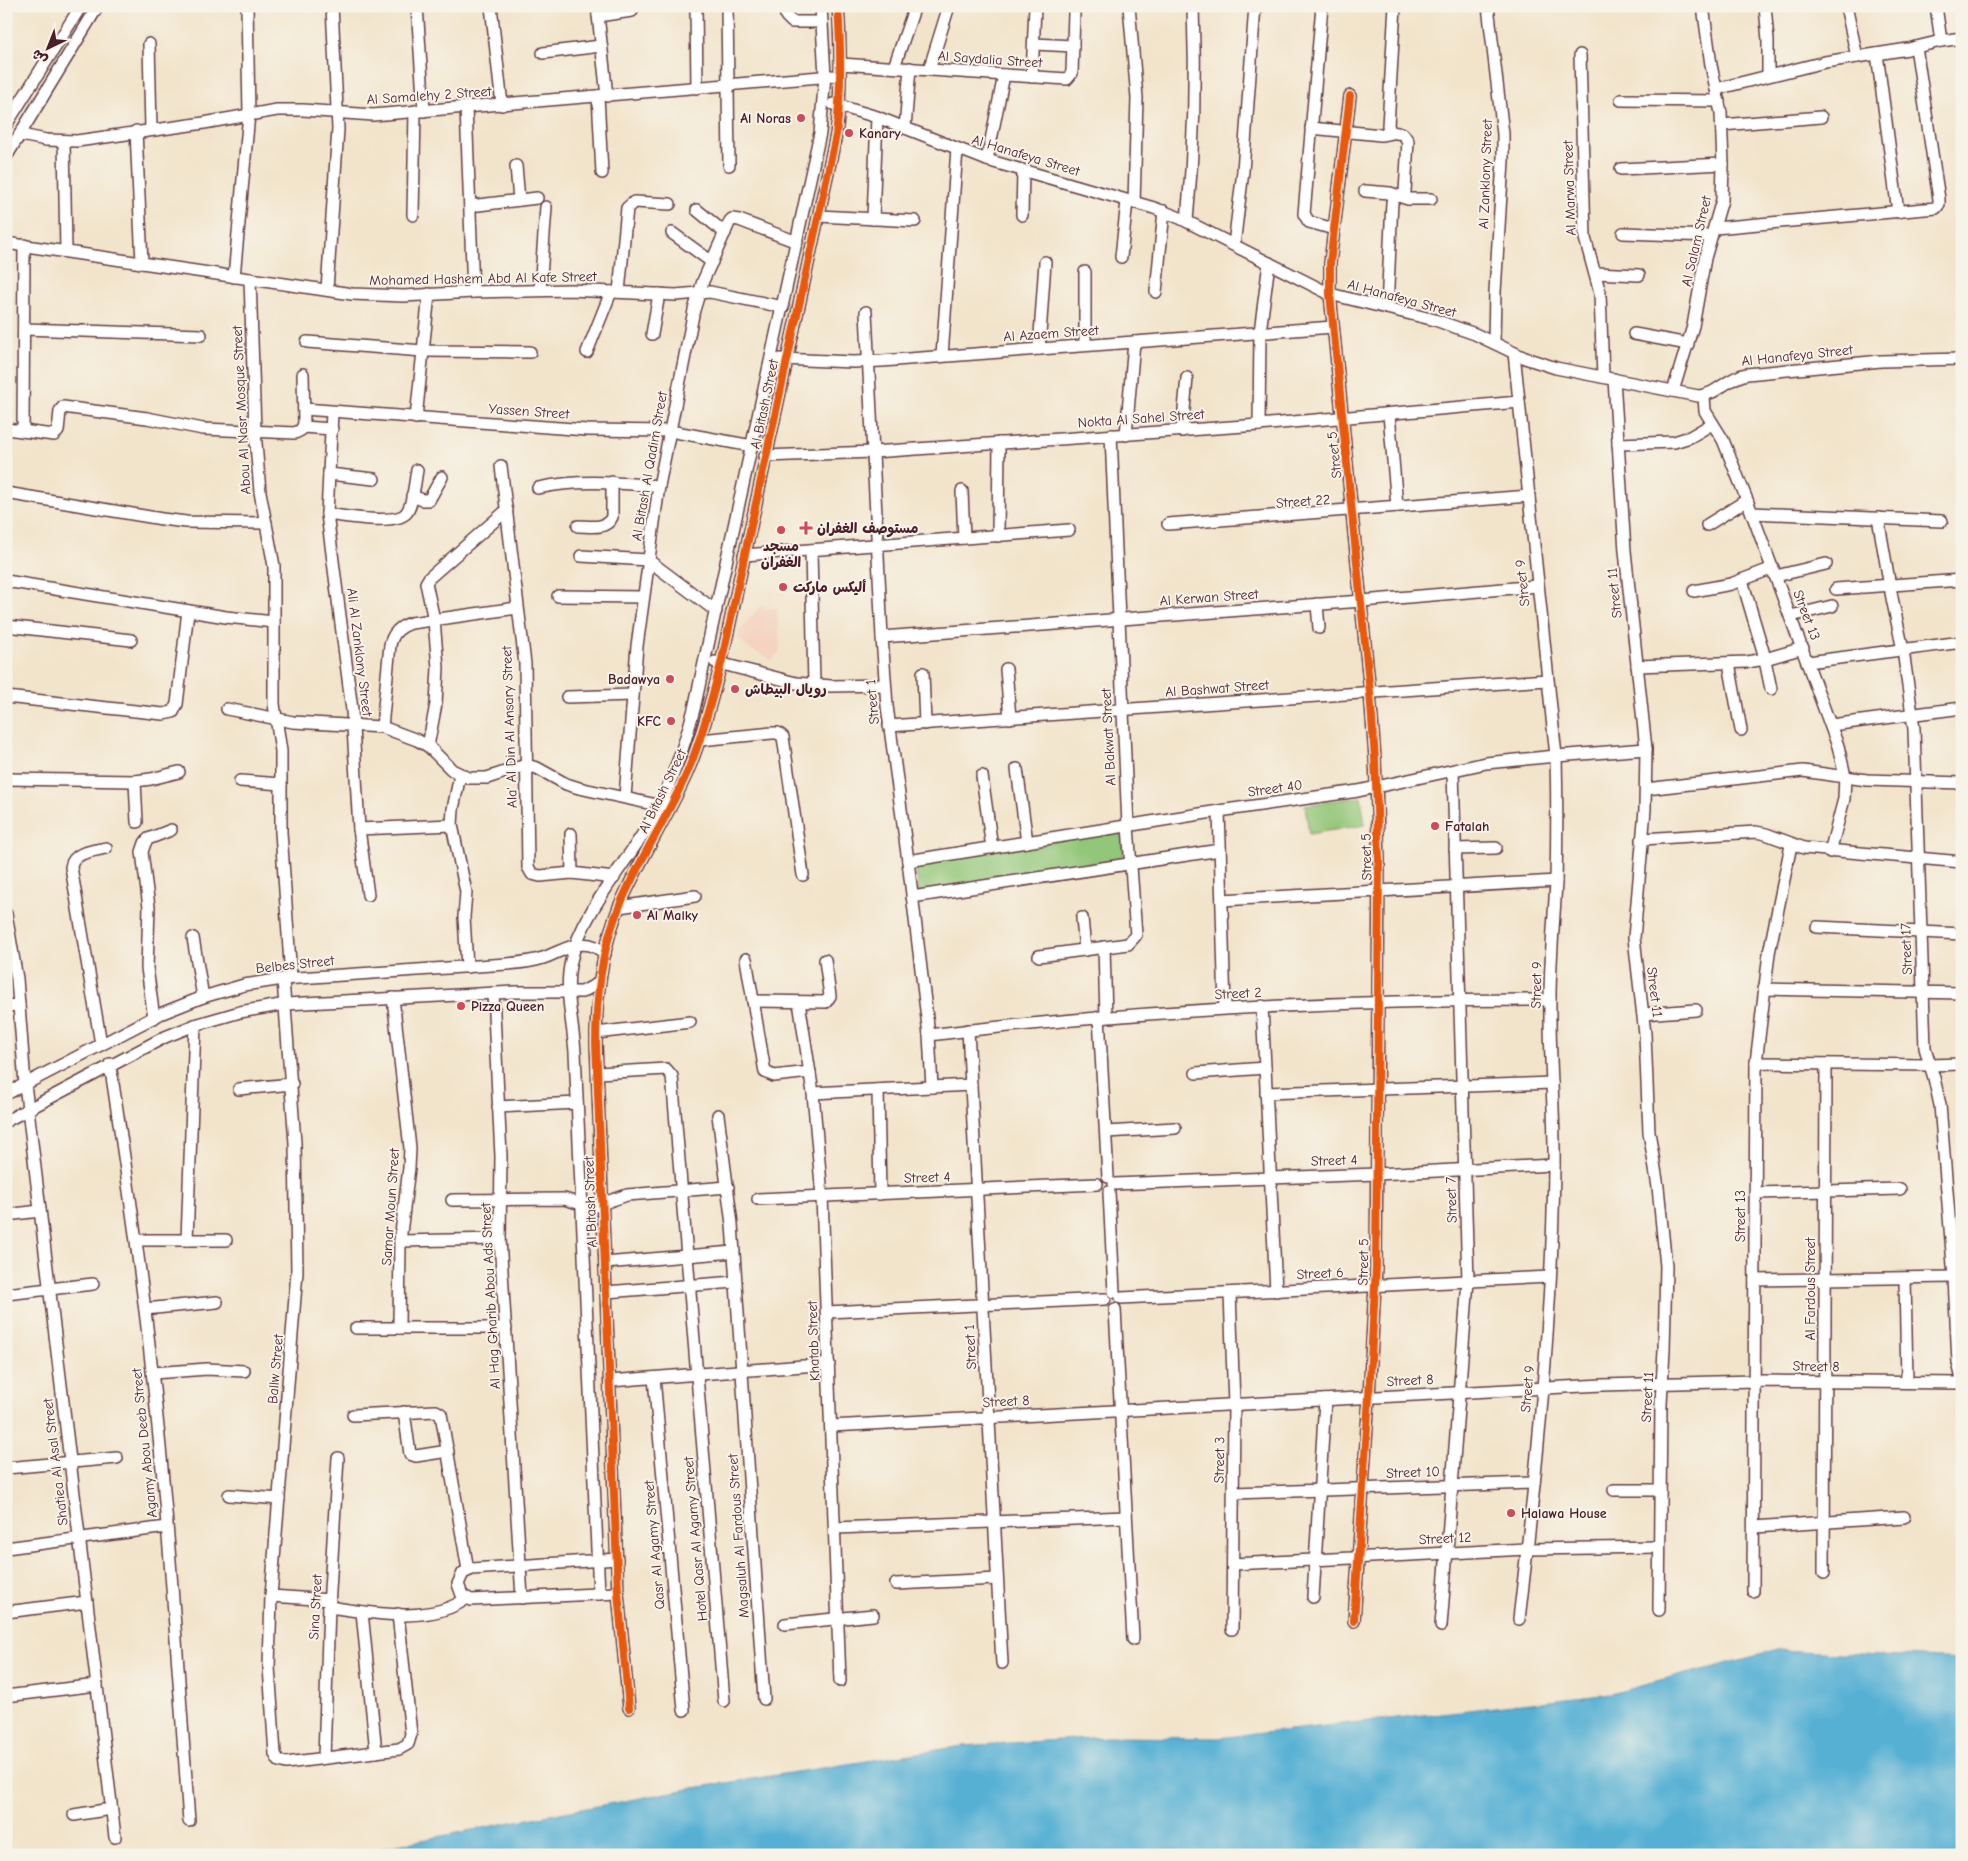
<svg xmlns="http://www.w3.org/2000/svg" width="1968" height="1861" viewBox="0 0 1968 1861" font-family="'Comic Neue','Playpen Sans Arabic',sans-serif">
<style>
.built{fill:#f4d3c0}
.green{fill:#92c678;stroke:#6e7252}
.water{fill:#57b0d4;stroke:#506880}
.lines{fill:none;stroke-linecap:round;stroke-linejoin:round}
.street-casing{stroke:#633d43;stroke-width:14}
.street{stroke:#fff;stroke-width:11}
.cycleway-casing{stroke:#f7f3e8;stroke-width:11}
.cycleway{stroke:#e8590c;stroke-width:8}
.poi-dot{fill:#d1495b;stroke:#f7f3e8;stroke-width:2}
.labels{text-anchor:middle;stroke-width:4;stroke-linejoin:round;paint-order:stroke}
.street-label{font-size:14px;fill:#4a1f2b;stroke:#f7f3e8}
.poi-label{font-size:14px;font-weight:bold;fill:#4a1f2b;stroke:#f7f3e8;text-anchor:start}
</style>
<rect width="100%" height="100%" fill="#f7f3e8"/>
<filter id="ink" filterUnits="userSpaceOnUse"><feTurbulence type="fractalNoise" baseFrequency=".02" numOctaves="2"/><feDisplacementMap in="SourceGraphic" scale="10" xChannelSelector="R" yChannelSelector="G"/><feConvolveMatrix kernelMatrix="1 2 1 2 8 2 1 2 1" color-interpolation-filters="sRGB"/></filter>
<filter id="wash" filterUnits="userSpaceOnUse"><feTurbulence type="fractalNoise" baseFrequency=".0096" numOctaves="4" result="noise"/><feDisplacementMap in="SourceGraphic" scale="20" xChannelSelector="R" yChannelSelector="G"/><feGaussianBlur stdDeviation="1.12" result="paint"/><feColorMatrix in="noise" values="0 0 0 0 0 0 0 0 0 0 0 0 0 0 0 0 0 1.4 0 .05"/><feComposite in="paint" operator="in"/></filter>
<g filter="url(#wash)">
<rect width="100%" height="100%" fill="#f2e4cb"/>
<polygon class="built" points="761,605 766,608 777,608 780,652 772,660 748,648 738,639 738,632"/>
<g class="green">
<polygon points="1361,797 1365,825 1309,834 1305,805"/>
<polygon points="1122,830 1124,860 919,893 915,864"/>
</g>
<polygon class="water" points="1778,1650 1962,1659 1962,1855 348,1855 512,1822 694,1788 963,1746 1107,1737 1219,1738 1611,1694"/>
</g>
<g filter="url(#ink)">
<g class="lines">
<g class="street-casing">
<g id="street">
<polyline points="417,6 424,111"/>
<polyline points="491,6 502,105"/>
<polyline points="597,6 607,96"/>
<polyline points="696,6 697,88"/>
<polyline points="727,6 729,165"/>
<polyline points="785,6 786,16 792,22 822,22"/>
<polyline points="1129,6 1137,98 1134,203"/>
<polyline points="1322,6 1304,214 1309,222 1334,229"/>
<polyline points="1488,6 1503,134 1503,161 1495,292 1494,343"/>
<polyline points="1765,6 1768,40 1768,75"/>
<polyline points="1846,6 1857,57"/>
<polyline points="1936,6 1941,41"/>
<polyline points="598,16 632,11"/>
<polyline points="149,44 151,129"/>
<polyline points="1034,44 1073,46"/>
<polyline points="543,53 601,46"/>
<polyline points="1877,54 1898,212"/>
<polyline points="1580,55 1585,238 1600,293 1603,377"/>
<polyline points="841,64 1067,79 1072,73 1074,13"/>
<polyline points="894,67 915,6"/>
<polyline points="929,70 949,6"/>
<polyline points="1032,77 1035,6"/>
<polyline points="1716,89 1825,62 1908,49 1941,41 1962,38"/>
<polyline points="598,96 602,173"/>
<polyline points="1350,96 1330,263 1330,294 1370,693 1375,758 1379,859 1376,1267 1369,1397 1354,1621"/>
<polyline points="1621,100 1719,101"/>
<path d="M833,104L877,117L987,160L1154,208L1180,218L1330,294L1435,320L1475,334L1525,358L1556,368L1698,396C1717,395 1726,378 1747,374L1881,361L1962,359"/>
<polyline points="466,107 473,292"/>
<polyline points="6,125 81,6"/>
<polyline points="1722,125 1821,117"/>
<polyline points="905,128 910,68"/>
<polyline points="1311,128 1381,135 1392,133"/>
<polyline points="136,131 142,263"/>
<polyline points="21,135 46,140 77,141 204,123 277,110 303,110 373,115 832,76"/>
<polyline points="64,141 66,251"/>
<polyline points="6,157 98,6"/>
<polyline points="987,160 1004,75"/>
<polyline points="516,166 519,200"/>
<polyline points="1621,169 1723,164"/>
<polyline points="1365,191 1390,193 1408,199 1431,199"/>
<polyline points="470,206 537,198"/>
<polyline points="697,210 725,233"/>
<polyline points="413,215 415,111"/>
<polyline points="1022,215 1023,171"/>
<polyline points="819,216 915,221"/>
<polyline points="873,219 877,117"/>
<path d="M1187,221C1194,149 1196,78 1193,6"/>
<polyline points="1715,228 1936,208 1939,204 1939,199 1916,47"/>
<polyline points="672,233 712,262"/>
<polyline points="1623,233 1711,236"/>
<polyline points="6,243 352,294 404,296 473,292 570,290 676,295 710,292 783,307"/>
<polyline points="1234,245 1243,171 1255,6"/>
<polyline points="1121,257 1127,201"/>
<polyline points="1085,272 1085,345"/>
<polyline points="1596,273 1639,275"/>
<polyline points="234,277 249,114 247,6"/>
<polyline points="250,279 255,431 260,492 274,566 274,704 281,751 281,832 291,978"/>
<polyline points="327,290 338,129 332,6"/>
<polyline points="540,290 546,207"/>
<polyline points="619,292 627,208 634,202 670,204"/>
<polyline points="1156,292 1164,211"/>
<polyline points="1387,308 1392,202 1394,198 1403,195 1405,192 1408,141 1403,134 1391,132 1388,126 1395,6"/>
<polyline points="866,312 882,637 887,706 908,861 929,1035 932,1087"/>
<polyline points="24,329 201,335"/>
<polyline points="652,334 659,294"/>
<polyline points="1634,334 1688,344"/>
<polyline points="307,342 423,351 530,352"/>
<polyline points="1039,349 1045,262"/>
<polyline points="587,352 611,292"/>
<path d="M1514,353L1556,756C1557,797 1557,840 1556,882C1554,921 1550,960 1550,999C1549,1055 1555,1112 1554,1168C1552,1319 1537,1469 1519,1619"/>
<polyline points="942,356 957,149"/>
<polyline points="780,359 853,362 882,361 1333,327"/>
<polyline points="1614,379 1625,551 1646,749 1645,809 1634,938 1645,1034 1649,1132 1658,1187 1666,1266 1664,1350 1661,1404 1659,1610"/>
<polyline points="1673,391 1693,326 1705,258 1722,200 1723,164 1721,113 1711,65 1703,6"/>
<polyline points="1704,396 1705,411 1723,440 1747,500 1838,746 1845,776 1844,799 1830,852"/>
<polyline points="304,409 587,430 670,431 752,446"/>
<polyline points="332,412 327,514 352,710 359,829 368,895"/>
<polyline points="1389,414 1397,506"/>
<polyline points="416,418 429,294"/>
<polyline points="1259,425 1260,332 1269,263"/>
<polyline points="303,427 332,429"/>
<polyline points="6,429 54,435 58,431 60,411 63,407 147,418 203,429 295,433 301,430 304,424 303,374"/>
<polyline points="23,431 24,245"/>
<polyline points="1182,431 1187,378"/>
<polyline points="1126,435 1134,342"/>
<polyline points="1618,444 1674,442 1690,437 1712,424"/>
<polyline points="765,456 873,452 1259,425 1519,402"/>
<polyline points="501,466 525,664 528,867 532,874 540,876 572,873 614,878"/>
<polyline points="329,474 374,479"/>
<path d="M538,488C578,479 618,483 659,486"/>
<polyline points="962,491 964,538"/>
<polyline points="6,493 162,519 186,522 266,523"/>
<polyline points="412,496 423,500 429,500 442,477"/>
<polyline points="1752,513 1942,521"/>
<path d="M327,514C342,516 398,526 407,512C413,504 415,481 417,470"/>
<polyline points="1878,518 1892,598 1903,650 1914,729 1925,1048 1934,1078 1940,1105 1954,1277 1958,1363 1962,1379"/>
<polyline points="1168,524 1529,496"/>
<polyline points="1707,525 1747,500"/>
<path d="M578,526C590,526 606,530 612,517V482"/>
<polyline points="998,536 999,443"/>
<polyline points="811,550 814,685"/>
<polyline points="744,555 1069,530"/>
<polyline points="581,556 648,560 716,611"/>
<polyline points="1776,576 1826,564"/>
<polyline points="1742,580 1763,651 1771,689"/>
<polyline points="6,581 226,617 274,622"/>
<polyline points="1836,589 1962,580"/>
<polyline points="1694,591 1731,584 1773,568"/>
<polyline points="558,596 643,597"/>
<polyline points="1317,604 1319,628"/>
<polyline points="1791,616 1832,606"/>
<polyline points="6,626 131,640"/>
<polyline points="882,637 1362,601 1537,586"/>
<polyline points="715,662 796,683 831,686 885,685"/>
<polyline points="1808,662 1962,642"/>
<polyline points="1729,663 1741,730"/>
<polyline points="1637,666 1747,662 1765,659 1803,648"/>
<polyline points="1006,669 1010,718"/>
<polyline points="923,673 925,724"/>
<polyline points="6,697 163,714 173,712 177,704 188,611"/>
<polyline points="567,697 633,695"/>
<polyline points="227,709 293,722 382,727 417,740 428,746 452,770 469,778 487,778 526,765 537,768 566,784 579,788 666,807"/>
<polyline points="1831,725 1962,708"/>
<polyline points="889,726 1547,680"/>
<path d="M382,727L390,645C393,633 399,627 411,623L517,608"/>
<polyline points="700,740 772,733 778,733 783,737 803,875"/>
<polyline points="428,746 436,704 438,668 434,620 426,583 429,578 507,510"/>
<polyline points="1017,769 1027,842"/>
<polyline points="460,775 453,809 452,825 466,892 464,917 467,967"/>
<polyline points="982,776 992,848"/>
<polyline points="6,779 135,781 151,779 179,772"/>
<polyline points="135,781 137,822"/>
<polyline points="240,781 281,784"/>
<polyline points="1646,789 1803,771 1867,780 1962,783"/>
<polyline points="625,797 637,646 659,486 694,310 703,281 730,221 732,219 739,220 797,242"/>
<polyline points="1219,811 1225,1008"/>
<polyline points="359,829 452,825"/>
<polyline points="571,834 572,873"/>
<polyline points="1642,839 1756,832 1766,834 1804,848 1962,862"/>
<polyline points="1455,849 1496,848"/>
<polyline points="908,861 1219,811 1358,791 1486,763 1556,756 1646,749"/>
<polyline points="912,897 1220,850"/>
<polyline points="1222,900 1556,881"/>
<polyline points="619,907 695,896"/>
<polyline points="6,914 17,979 25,1084 115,1837"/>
<polyline points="1082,918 1085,950"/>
<polyline points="1817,927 1962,934"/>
<polyline points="193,938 203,997"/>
<polyline points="1104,947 1106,1017"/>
<polyline points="1039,956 1128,944 1136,935 1128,826 1111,435"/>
<polyline points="746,959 765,1072 774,1076 810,1072"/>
<polyline points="283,979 295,1143 297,1272 271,1596 269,1667 275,1754 279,1761 286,1763 399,1749 408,1744 411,1734 398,1614"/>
<polyline points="1764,989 1962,993"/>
<polyline points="493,993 501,1156 500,1239 522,1598"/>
<polyline points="393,998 410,1148 409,1168 400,1241 399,1328"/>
<polyline points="753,1001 826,1002 830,996 825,960"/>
<polyline points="799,1002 813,1093 822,1196 840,1681"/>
<polyline points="6,1006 19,1005"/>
<polyline points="1262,1006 1276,1291"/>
<polyline points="1643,1014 1696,1010"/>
<polyline points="1099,1017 1108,1177"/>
<polyline points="154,1018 147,968 149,907 142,852 145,843 148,839 171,830"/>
<polyline points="968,1030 1002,1663"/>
<polyline points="596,1033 690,1022"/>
<path d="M929,1035C1135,1010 1342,1000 1550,1000"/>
<path d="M101,1044L71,867C73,852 93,851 106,848"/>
<polyline points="1756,1063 1929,1065 1962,1064"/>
<path d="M110,1064C126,1167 141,1269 152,1371C169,1521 178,1671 189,1821"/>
<polyline points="598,1073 666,1069 672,1076 724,1701"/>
<polyline points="1196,1073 1265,1068"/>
<polyline points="239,1089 292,1084"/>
<polyline points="878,1090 880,1194"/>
<polyline points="813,1093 971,1085"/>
<polyline points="1266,1093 1552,1083"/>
<path d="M6,1094L160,1014L203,997L244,985L283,979L507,964C519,963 531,962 543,958C564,951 585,933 605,954"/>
<polyline points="498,1107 577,1103"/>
<polyline points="718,1115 732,1224 764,1699"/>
<polyline points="6,1121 165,1037 195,1025 240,1012 286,1004 515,992 582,992 599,983"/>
<polyline points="1106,1132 1175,1128"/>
<polyline points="1114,1184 1377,1174 1554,1165"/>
<polyline points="1109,1192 1114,1292"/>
<polyline points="1755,1193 1900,1189"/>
<polyline points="758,1199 1097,1184"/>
<polyline points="452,1200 564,1199 592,1207 627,1195 728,1187"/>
<polyline points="6,1215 40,1211"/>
<polyline points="137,1240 226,1240"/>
<polyline points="187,1240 195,1025"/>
<polyline points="400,1241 500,1239"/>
<polyline points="605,1263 733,1252"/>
<polyline points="1905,1278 1907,1382"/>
<polyline points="1755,1280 1954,1277"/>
<polyline points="606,1292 735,1282"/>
<polyline points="1230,1293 1234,1404 1232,1629"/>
<polyline points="6,1294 93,1284"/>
<polyline points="1121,1298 1550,1277"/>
<polyline points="145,1309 217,1302"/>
<polyline points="1115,1309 1133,1639"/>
<polyline points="827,1312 1105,1299"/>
<polyline points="356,1328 506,1328"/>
<polyline points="153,1373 207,1369 244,1371"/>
<polyline points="654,1378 684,1710"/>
<polyline points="610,1381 829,1364"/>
<polyline points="404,1412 410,1454 416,1456 448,1451"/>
<polyline points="353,1415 436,1411 441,1414 468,1570"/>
<polyline points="831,1426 1602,1385 1755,1381 1962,1383"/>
<polyline points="6,1468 117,1458"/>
<polyline points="1614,1490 1660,1490"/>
<polyline points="1234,1493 1534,1483"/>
<polyline points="229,1495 279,1499"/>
<polyline points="1754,1527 1904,1517"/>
<polyline points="835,1528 1126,1517"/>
<polyline points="6,1548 167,1527"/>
<polyline points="617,1559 472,1569 463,1573 458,1584 462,1595 471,1600 618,1593"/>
<polyline points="1233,1564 1527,1549 1659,1547"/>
<polyline points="1824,1573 1826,1064"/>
<polyline points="896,1584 997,1579"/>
<polyline points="1753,1591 1756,1063 1769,953 1791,845"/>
<path d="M599,1594L575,1052C573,1022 564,990 571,961C580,917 622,868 646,829C669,792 683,751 694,709L820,133L825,76L821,6"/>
<polyline points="271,1596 330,1600"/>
<polyline points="1313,1597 1325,1400"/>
<path d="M329,1607C371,1613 431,1625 467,1598"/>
<polyline points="6,1612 87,1602"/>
<polyline points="362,1612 376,1752"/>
<polyline points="785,1624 873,1615"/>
<polyline points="1441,1626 1468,1281 1453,771"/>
<polyline points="6,1696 97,1685"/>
<path d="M629,1708L618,1593L596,1043C596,997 601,949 620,905C639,860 667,818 687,773C702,738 711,701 721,664L836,135C842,91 841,50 838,6"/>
<polyline points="324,1758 329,1607 338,1458"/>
<polyline points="74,1815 111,1809"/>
</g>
</g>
<use href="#street" class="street"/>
<g class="cycleway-casing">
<g id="cycleway">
<polyline points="1350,96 1330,263 1330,294 1370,693 1375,758 1379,859 1376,1267 1369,1397 1354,1621"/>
<path d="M629,1708L618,1593L596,1043C596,997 601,949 620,905C639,860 667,818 687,773C702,738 711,701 721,664L836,135C842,91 841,50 838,6"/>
</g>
</g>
<use href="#cycleway" class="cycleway"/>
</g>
</g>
<g class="poi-dot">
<circle cx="801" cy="118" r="5"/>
<circle cx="849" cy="133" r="5"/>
<path d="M803.5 520.5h5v5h5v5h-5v5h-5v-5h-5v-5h5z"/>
<circle cx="781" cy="530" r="5"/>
<circle cx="783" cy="587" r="5"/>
<circle cx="670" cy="679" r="5"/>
<circle cx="735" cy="689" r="5"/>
<circle cx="671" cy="721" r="5"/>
<circle cx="1435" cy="826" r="5"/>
<circle cx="637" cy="915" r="5"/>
<circle cx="461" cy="1006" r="5"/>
<circle cx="1511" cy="1513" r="5"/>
</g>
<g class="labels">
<g class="street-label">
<text transform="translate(990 59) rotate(4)" y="5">Al Saydalia Street</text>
<text transform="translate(429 95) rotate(-4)" y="5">Al Samalehy 2 Street</text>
<text transform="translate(1026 155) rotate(17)" y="5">Al Hanafeya Street</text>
<text transform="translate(1485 174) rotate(-88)" y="5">Al Zanklony Street</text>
<text transform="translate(1569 188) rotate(-92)" y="5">Al Marwa Street</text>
<text transform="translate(1696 241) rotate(-77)" y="5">Al Salam Street</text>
<text transform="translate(483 278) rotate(-1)" y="5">Mohamed Hashem Abd Al Kafe Street</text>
<text transform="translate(1402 298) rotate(15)" y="5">Al Hanafeya Street</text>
<text transform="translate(1051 333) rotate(-4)" y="5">Al Azaem Street</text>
<text transform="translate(1797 355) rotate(-6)" y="5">Al Hanafeya Street</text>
<text transform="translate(764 404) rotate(-78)" y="5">Al Bitash Street</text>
<text transform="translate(241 410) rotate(-93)" y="5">Abou Al Nasr Mosque Street</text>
<text transform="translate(529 411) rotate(4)" y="5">Yassen Street</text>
<text transform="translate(1141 418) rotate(-4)" y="5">Nokta Al Sahel Street</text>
<text transform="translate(1334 455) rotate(-96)" y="5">Street 5</text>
<text transform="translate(649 466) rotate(-80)" y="5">Al Bitash Al Qadim Street</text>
<text transform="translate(1303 501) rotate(-4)" y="5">Street 22</text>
<text transform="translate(1522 583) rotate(-96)" y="5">Street 9</text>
<text transform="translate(1614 593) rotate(-96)" y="5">Street 11</text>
<text transform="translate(1209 597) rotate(-4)" y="5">Al Kerwan Street</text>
<text transform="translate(1807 615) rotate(69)" y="5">Street 13</text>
<text transform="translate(360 652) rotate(83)" y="5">Ali Al Zanklony Street</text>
<text transform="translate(1217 688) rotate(-4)" y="5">Al Bashwat Street</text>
<text transform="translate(872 702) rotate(-95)" y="5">Street 1</text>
<text transform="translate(509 727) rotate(-92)" y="5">Ala' Al Din Al Ansary Street</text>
<text transform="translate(1108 737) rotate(-93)" y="5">Al Bakwat Street</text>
<text transform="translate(1275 788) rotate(-8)" y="5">Street 40</text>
<text transform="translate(662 791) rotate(-64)" y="5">Al Bitash Street</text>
<text transform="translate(1366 857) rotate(-91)" y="5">Street 5</text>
<text transform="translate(1906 949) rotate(-92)" y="5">Street 17</text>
<text transform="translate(295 964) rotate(-6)" y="5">Belbes Street</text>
<text transform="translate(1536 985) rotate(-89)" y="5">Street 9</text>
<text transform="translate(1655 992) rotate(83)" y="5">Street 11</text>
<text transform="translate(1238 993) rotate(-3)" y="5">Street 2</text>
<text transform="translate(1334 1160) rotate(-2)" y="5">Street 4</text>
<text transform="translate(927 1177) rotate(-2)" y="5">Street 4</text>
<text transform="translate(1451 1200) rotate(-92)" y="5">Street 7</text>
<text transform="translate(590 1202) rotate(-92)" y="5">Al Bitash Street</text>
<text transform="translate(390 1207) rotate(-86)" y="5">Samar Moun Street</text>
<text transform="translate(1740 1216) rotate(-90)" y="5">Street 13</text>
<text transform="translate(1363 1262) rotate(-89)" y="5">Street 5</text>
<text transform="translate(1320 1273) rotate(-3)" y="5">Street 6</text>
<text transform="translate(1810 1289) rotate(-90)" y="5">Al Fardous Street</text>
<text transform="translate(490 1296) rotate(-93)" y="5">Al Hag Gharib Abou Ads Street</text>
<text transform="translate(813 1341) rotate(-92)" y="5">Khatab Street</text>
<text transform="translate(970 1347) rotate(-93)" y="5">Street 1</text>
<text transform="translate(1816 1366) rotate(1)" y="5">Street 8</text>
<text transform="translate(275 1369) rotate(-85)" y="5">Ballw Street</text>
<text transform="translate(1410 1380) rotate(-3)" y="5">Street 8</text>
<text transform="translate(1527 1389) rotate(-85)" y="5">Street 9</text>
<text transform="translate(1647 1397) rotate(-87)" y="5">Street 11</text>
<text transform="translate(1006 1401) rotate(-3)" y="5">Street 8</text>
<text transform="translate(144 1443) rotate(-96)" y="5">Agamy Abou Deeb Street</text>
<text transform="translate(1219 1460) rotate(-89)" y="5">Street 3</text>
<text transform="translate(55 1462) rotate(-97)" y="5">Shatiea Al Asal Street</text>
<text transform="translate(1413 1472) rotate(-2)" y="5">Street 10</text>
<text transform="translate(738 1536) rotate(-94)" y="5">Magsaluh Al Fardous Street</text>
<text transform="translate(1445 1538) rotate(-3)" y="5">Street 12</text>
<text transform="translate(695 1539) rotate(-95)" y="5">Hotel Qasr Al Agamy Street</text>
<text transform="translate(654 1545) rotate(-95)" y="5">Qasr Al Agamy Street</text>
<text transform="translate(315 1607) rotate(-87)" y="5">Sina Street</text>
</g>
<g class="poi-label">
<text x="791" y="123" text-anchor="end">Al Noras</text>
<text x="859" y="138">Kanary</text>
<text x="817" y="533">مستوصف الغفران</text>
<text x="781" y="551" text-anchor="middle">مسجد<tspan x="781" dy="16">الغفران</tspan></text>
<text x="793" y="592">أليكس ماركت</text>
<text x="660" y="684" text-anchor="end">Badawya</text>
<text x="745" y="694">رويال البيطاش</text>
<text x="661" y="726" text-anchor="end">KFC</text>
<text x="1445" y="831">Fatalah</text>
<text x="647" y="920">Al Malky</text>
<text x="471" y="1011">Pizza Queen</text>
<text x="1521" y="1518">Halawa House</text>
</g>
</g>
<rect width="1968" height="1861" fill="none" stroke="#f7f3e8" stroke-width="25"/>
<g transform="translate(48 48) rotate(223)" stroke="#f7f3e8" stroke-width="4" paint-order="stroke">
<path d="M0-4L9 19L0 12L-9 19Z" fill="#4a1f2b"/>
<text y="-8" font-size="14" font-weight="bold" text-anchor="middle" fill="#4a1f2b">ش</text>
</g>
</svg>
